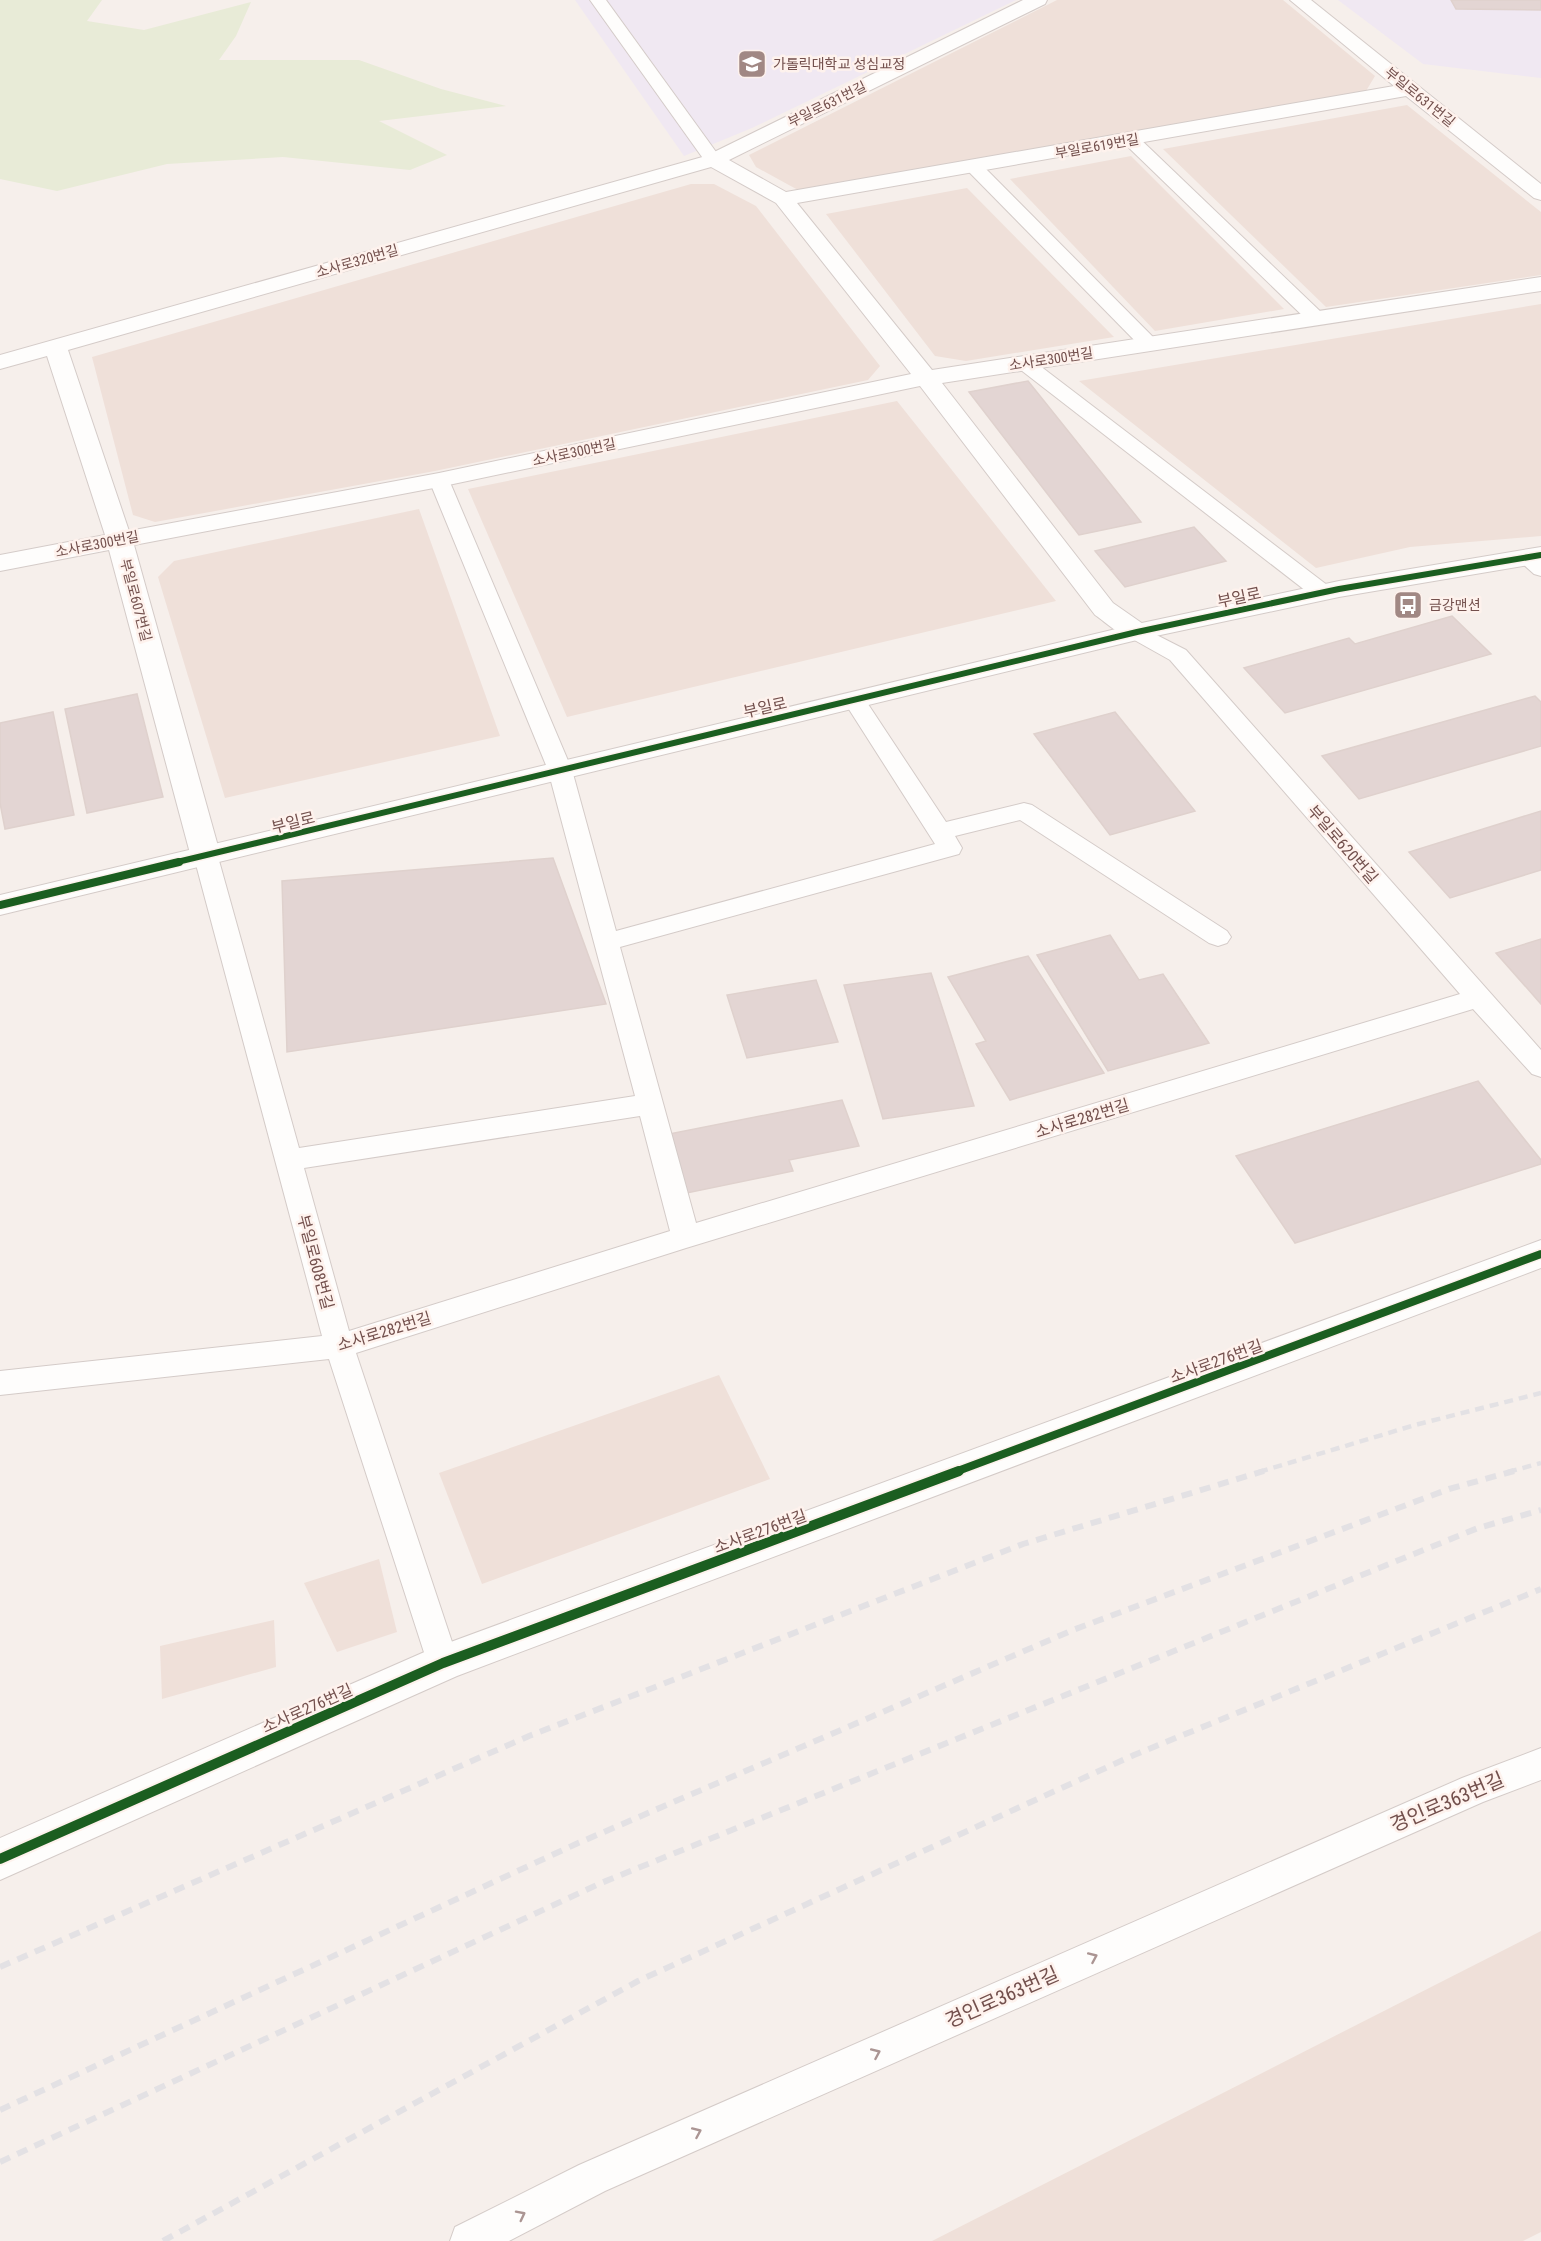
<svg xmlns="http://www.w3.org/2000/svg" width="1541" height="2241" viewBox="0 0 1541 2241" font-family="'Roboto Condensed','Noto Sans KR',sans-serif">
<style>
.residential{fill:#efe0d9}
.education{fill:#f0e8f2}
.green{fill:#e8ebd7}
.building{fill:#e3d5d3;stroke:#dfd1cd;stroke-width:1.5}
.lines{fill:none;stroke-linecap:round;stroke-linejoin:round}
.service-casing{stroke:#d4cbc8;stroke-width:2}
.minor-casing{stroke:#d4cbc8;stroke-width:2}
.tertiary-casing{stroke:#d4cbc8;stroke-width:2}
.service{fill:#fefdfc;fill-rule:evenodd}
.minor{fill:#fefdfc;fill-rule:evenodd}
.tertiary{fill:#fefdfc;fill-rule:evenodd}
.rail-far1{stroke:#e3e1e4;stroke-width:4.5;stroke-dasharray:9 6;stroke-linecap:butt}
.rail{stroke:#e3e1e4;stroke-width:6;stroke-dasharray:11 8;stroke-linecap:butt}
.cycleway-far2-casing{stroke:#fef2ed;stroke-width:9}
.cycleway-far1-casing{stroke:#fef2ed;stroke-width:11}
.cycleway-casing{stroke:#fef2ed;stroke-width:14}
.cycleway-far2{stroke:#1b5e20;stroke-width:6}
.cycleway-far1{stroke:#1b5e20;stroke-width:8}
.cycleway{stroke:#1b5e20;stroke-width:10}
.oneway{stroke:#ab9593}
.labels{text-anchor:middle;stroke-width:5;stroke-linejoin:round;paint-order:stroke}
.far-poi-label{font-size:14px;fill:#73504d;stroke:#fef2ed;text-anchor:start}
.far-street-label{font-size:14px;fill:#73504d;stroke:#fef2ed}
.street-label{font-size:16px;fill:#73504d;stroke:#fef2ed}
.near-street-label{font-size:20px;fill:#73504d;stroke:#fef2ed}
</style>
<rect width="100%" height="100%" fill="#f6efeb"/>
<g class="residential">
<polygon points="1057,0 1283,0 1375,76 1366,91 798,190 756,167 749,155"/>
<polygon points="1407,105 1541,212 1541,275 1326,307 1163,149"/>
<polygon points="1131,156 1284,309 1155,331 1010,179"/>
<polygon points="691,184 714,184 756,206 880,366 868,380 435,471 155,522 133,515 92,357"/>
<polygon points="967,188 1114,337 966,361 935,356 826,214"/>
<polygon points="1541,304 1541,536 1410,547 1316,568 1079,381"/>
<polygon points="897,401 1056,601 567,717 468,489"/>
<polygon points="419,509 500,736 225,798 158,577 174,561"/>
<polygon points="719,1375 770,1479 482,1584 439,1473"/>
<polygon points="379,1559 397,1632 337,1652 304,1583"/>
<polygon points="274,1620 276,1667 162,1699 160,1646"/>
<polygon points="1541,1931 1541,2232 1523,2241 932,2241"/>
</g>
<g class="education">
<polygon points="575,0 1016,0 752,128 684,156"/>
<polygon points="1338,0 1541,0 1541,78 1423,64"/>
</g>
<polygon class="green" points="0,0 102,0 87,21 144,30 251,2 236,36 219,60 359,60 441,89 506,106 379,121 447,155 410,170 283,157 167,164 57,191 0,179"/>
<g class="building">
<polygon points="1451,0 1541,0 1541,10 1456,9"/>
<polygon points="1028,381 1141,522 1079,535 969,392"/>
<polygon points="1194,527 1226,561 1125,587 1095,551"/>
<polygon points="1452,616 1491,654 1285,713 1244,668 1349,638 1355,644"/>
<polygon points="137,694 163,797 87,813 65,709"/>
<polygon points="1535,696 1541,702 1541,746 1359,799 1322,756"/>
<polygon points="53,712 74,815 5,829 0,803 0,723"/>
<polygon points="1115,712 1195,811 1110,835 1034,734"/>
<polygon points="1541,811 1541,870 1450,898 1409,852"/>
<polygon points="553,858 606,1004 287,1052 282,881"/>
<polygon points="1110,935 1139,980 1163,974 1209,1043 1108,1071 1037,955"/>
<polygon points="1541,939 1541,1004 1496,953"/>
<polygon points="1028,956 1104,1073 1010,1100 976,1044 986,1041 948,977"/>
<polygon points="931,973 974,1106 883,1119 844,985"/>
<polygon points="816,980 838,1042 747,1058 727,995"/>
<polygon points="1478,1081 1541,1160 1541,1164 1295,1243 1236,1156"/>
<polygon points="842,1100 859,1146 789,1160 793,1171 687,1193 669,1134"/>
</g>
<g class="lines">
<g class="service-casing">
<g id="service">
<polygon points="590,0 606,0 719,156 721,160 719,164 707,164"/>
<polygon points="1131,135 1137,136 1323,314 1325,318 1323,322 1309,322 1125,144 1123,140 1125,136"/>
<polygon points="974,162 980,163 1156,340 1158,344 1156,348 1142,348 968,171 966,167 968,163"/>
<polygon points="1024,357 1031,359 1331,588 1334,593 1331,598 1315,598 1017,367 1014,363"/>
<path d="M439,474L446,476L449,480L572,770L616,931L935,844L843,700L846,695H862L946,822L1024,803L1032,805L1227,931L1231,937L1227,943L1218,946L1209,943L1020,820L955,836L962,848L959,854L620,947L696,1223L1460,994L1170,660L1129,637L1126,632L1129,627L1137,625L1186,650L1541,1050V1077L1532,1074L1473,1009L686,1248L356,1353L459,1663L455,1674L443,1678L431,1674L329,1359L0,1395V1371L322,1336L194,857L197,851L206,849L215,851L218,857L299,1148L635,1096L548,770L429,480L432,476ZM640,1116L670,1231L349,1331L304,1168Z"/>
<polygon points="1526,551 1541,559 1541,576 1534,574 1515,557 1519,553"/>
<polygon points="1541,1748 1541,1780 1483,1802 605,2191 509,2241 450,2241 455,2227 579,2165 1462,1778"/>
</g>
</g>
<g class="minor-casing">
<g id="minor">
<path d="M1023,0H1047L1045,4L729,160L786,192L1394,86L1290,0H1311L1541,184V200L1534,198L1406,96L797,203L932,370L1541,277V291L942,383L1113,603L1146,626L1150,632L1146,638C1126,643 1111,626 1095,615L920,386L439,487L134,545L221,857L216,864L206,867L196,864L191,857L109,550L0,571V555L105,535L47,356L0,369V355L706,156ZM711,167L776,203L911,374L439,473L129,531L68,350Z"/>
<polygon points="1541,1240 1541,1268 457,1676 0,1880 0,1838 429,1650"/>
</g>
</g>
<g class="tertiary-casing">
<polygon id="tertiary" points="1541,547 1541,563 1339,597 1137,640 0,915 0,895 1137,624 1339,581"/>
</g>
<use href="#service" class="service"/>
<use href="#minor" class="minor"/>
<use href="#tertiary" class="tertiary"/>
<g class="rail-far1">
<polyline points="1259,1472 1415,1425 1541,1393"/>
<polyline points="1508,1472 1541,1463"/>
</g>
<g class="rail">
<polyline points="0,1967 529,1736 1023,1544 1264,1471"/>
<polyline points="0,2110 576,1844 1073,1630 1449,1489 1514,1471"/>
<polyline points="0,2162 601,1883 1478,1528 1541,1510"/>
<polyline points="163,2241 638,1981 1134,1755 1541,1589"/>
</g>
<g class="cycleway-far2-casing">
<polyline id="cycleway-far2" points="173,863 1137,632 1339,589 1541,555"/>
</g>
<g class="cycleway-far1-casing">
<g id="cycleway-far1">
<polyline points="0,905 179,862"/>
<polyline points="955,1472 1541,1254"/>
</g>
</g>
<g class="cycleway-casing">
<polyline id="cycleway" points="0,1859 443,1663 959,1471"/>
</g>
<use href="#cycleway-far2" class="cycleway-far2"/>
<use href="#cycleway-far1" class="cycleway-far1"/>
<use href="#cycleway" class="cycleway"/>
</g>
<defs><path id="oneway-chevron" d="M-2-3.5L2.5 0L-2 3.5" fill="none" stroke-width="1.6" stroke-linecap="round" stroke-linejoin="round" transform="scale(1.5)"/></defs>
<g class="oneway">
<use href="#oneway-chevron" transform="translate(1093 1957) rotate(-24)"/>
<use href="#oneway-chevron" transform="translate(876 2053) rotate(-24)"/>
<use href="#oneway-chevron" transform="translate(697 2132) rotate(-24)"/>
<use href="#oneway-chevron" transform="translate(521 2215) rotate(-27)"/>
</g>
<defs>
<g id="university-square" transform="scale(1.5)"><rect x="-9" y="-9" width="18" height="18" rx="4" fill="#a18884" stroke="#fef2ed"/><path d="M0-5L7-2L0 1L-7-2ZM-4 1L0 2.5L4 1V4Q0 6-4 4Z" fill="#fff"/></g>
<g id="bus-square" transform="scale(1.5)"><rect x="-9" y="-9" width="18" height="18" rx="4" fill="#a18884" stroke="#fef2ed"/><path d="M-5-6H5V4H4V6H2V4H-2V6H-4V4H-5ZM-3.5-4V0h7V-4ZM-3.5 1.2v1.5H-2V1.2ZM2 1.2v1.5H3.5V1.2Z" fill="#fff"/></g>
</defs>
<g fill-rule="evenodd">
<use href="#university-square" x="752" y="64"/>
<use href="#bus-square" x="1408" y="605"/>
</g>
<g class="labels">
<g class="far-poi-label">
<text x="773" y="69">가톨릭대학교 성심교정</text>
<text x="1429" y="610">금강맨션</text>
</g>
<g class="far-street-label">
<text transform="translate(1420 97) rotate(39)" y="5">부일로631번길</text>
<text transform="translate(827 104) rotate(-26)" y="5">부일로631번길</text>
<text transform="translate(1097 146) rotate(-10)" y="5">부일로619번길</text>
<text transform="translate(357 261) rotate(-16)" y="5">소사로320번길</text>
<text transform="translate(1051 359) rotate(-9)" y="5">소사로300번길</text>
<text transform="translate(574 452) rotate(-12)" y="5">소사로300번길</text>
<text transform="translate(97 544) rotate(-11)" y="5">소사로300번길</text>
<text transform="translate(136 600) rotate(75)" y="5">부일로607번길</text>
</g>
<g class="street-label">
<text transform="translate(1239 597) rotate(-12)" y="6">부일로</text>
<text transform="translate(765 707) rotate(-13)" y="6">부일로</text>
<text transform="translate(293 822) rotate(-14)" y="6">부일로</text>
<text transform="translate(1343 844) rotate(49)" y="6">부일로620번길</text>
<text transform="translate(1082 1118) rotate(-17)" y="6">소사로282번길</text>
<text transform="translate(316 1262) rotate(75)" y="6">부일로608번길</text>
<text transform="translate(384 1331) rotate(-17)" y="6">소사로282번길</text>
<text transform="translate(1216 1361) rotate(-20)" y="6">소사로276번길</text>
<text transform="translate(760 1531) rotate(-20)" y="6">소사로276번길</text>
<text transform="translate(307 1708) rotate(-24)" y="6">소사로276번길</text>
</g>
<g class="near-street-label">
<text transform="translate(1447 1802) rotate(-23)" y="7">경인로363번길</text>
<text transform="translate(1002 1997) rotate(-24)" y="7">경인로363번길</text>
</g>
</g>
</svg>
